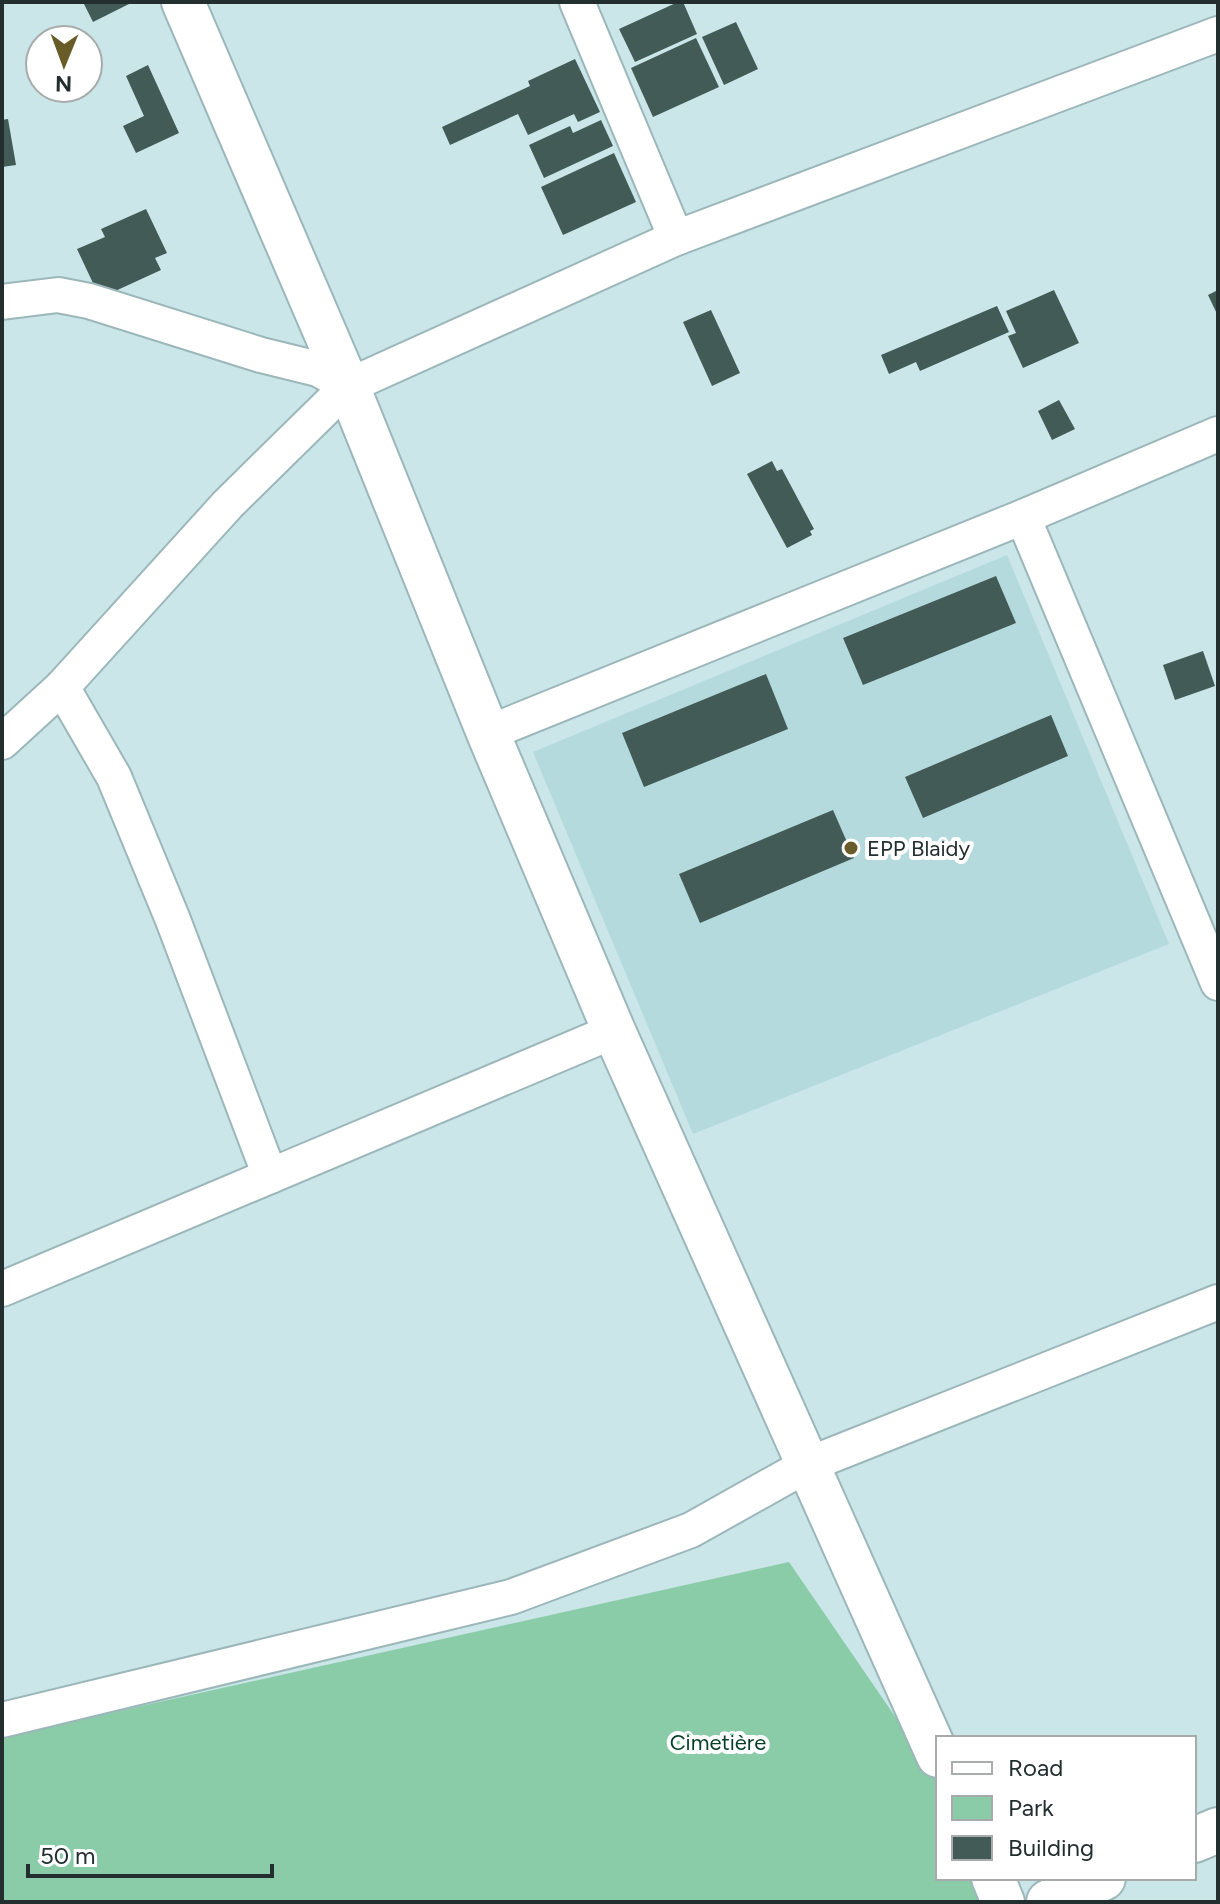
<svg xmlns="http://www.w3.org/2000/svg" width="1220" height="1904" viewBox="0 0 1220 1904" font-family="Figtree,sans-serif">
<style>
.built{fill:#b5dadd}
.green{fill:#8acba8}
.building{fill:#435b57}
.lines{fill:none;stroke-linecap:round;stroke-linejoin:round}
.minor-casing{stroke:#9cb7ba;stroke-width:38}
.tertiary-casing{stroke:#9cb7ba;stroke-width:46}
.primary-casing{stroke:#9cb7ba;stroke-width:48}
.minor{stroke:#fff;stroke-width:34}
.tertiary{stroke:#fff;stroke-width:42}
.primary{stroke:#fff;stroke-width:44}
.poi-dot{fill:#685c29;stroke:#fff;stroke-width:3}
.labels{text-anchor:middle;stroke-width:8;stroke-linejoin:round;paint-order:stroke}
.poi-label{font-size:22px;fill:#232e2f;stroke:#fff;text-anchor:start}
.park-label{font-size:22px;fill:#053f28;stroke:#fff}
</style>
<rect width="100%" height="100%" fill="#cae6e9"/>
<polygon class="built" points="1007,555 1169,944 693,1134 533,752"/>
<polygon class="green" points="789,1562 938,1779 938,1878 1006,1878 1023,1902 2,1902 2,1737"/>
<g class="building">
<polygon points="83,2 133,2 93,22"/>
<polygon points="678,2 683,2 697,34 635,62 619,29"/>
<polygon points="736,22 758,69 724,85 702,37"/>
<polygon points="696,38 719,87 653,117 631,68"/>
<polygon points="575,59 600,112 578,122 574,114 528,135 518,114 450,145 442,127 530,86 528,81"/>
<polygon points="148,65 179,133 136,153 123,126 144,116 126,76"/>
<polygon points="8,119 16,165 2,167 2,120"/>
<polygon points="601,120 613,146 544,178 529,145 570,126 573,133"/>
<polygon points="614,153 636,202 563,235 541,187"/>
<polygon points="146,209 167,253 155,258 161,270 100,298 77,249 105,237 101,229"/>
<polygon points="1054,290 1079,343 1023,368 1008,336 1016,333 1006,311"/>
<polygon points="1218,290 1218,316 1208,295"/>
<polygon points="997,306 1009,332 920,371 916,362 889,374 881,355"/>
<polygon points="711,310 740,373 712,386 683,322"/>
<polygon points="1059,400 1075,429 1052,440 1038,411"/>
<polygon points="772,461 777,471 782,469 814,529 810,531 812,535 787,548 747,474"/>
<polygon points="996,576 1016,623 863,685 843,638"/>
<polygon points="1203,651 1215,686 1175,700 1163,665"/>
<polygon points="766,674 788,729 644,787 622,733"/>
<polygon points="1051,715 1068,756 923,818 905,777"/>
<polygon points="833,810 854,858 700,923 679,874"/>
</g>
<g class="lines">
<g class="minor-casing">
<g id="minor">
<polyline points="577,2 676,238"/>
<polyline points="2,302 58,295 89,301 261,355 318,369 348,386"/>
<polyline points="1023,517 1218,983"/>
<polyline points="62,687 114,777 173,920 270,1176"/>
<polyline points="488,733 1023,517 1218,434"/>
<polyline points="2,742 62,687 228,504 348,386 676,238 1218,34"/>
<polyline points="2,1289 614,1031"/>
<polyline points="2,1720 511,1597 691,1530 807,1465 1218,1302"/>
</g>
</g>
<g class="tertiary-casing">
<g id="tertiary">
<polyline points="183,2 348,386 488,733 614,1031 938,1756"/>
<polyline points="993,1878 1003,1902"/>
</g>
</g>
<g class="primary-casing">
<g id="primary">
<polyline points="1194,1840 1218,1830"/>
<polyline points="1049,1902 1103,1878"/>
</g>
</g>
<use href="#minor" class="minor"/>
<use href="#tertiary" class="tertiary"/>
<use href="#primary" class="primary"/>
</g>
<circle class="poi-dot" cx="851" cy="848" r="8"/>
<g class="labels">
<g class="poi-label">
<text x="867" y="856">EPP Blaidy</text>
</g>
<g class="park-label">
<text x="718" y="1750">Cimetière</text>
</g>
</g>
<rect width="1220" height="1904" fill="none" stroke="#232e2f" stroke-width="8"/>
<rect x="936" y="1736" width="260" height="144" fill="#ffffff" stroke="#a7abac" stroke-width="2"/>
<rect x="952" y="1762" width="40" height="12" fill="#ffffff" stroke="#a7abac" stroke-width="2"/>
<text x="1008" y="1776" font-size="24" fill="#232e2f">Road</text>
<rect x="952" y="1796" width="40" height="24" fill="#8acba8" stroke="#a7abac" stroke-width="2"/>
<text x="1008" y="1816" font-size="24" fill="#232e2f">Park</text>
<rect x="952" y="1836" width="40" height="24" fill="#435b57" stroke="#a7abac" stroke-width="2"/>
<text x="1008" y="1856" font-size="24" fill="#232e2f">Building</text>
<g transform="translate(64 64) rotate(181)"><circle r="38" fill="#ffffff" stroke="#a7abac" stroke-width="2"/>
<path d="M0-6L14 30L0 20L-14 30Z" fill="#685c29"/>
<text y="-12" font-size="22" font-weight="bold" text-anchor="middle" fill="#232e2f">N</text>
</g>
<path d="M28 1864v12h244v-12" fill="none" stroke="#232e2f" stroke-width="4"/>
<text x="40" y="1864" font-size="24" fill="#232e2f" stroke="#ffffff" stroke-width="6" paint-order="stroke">50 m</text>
</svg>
